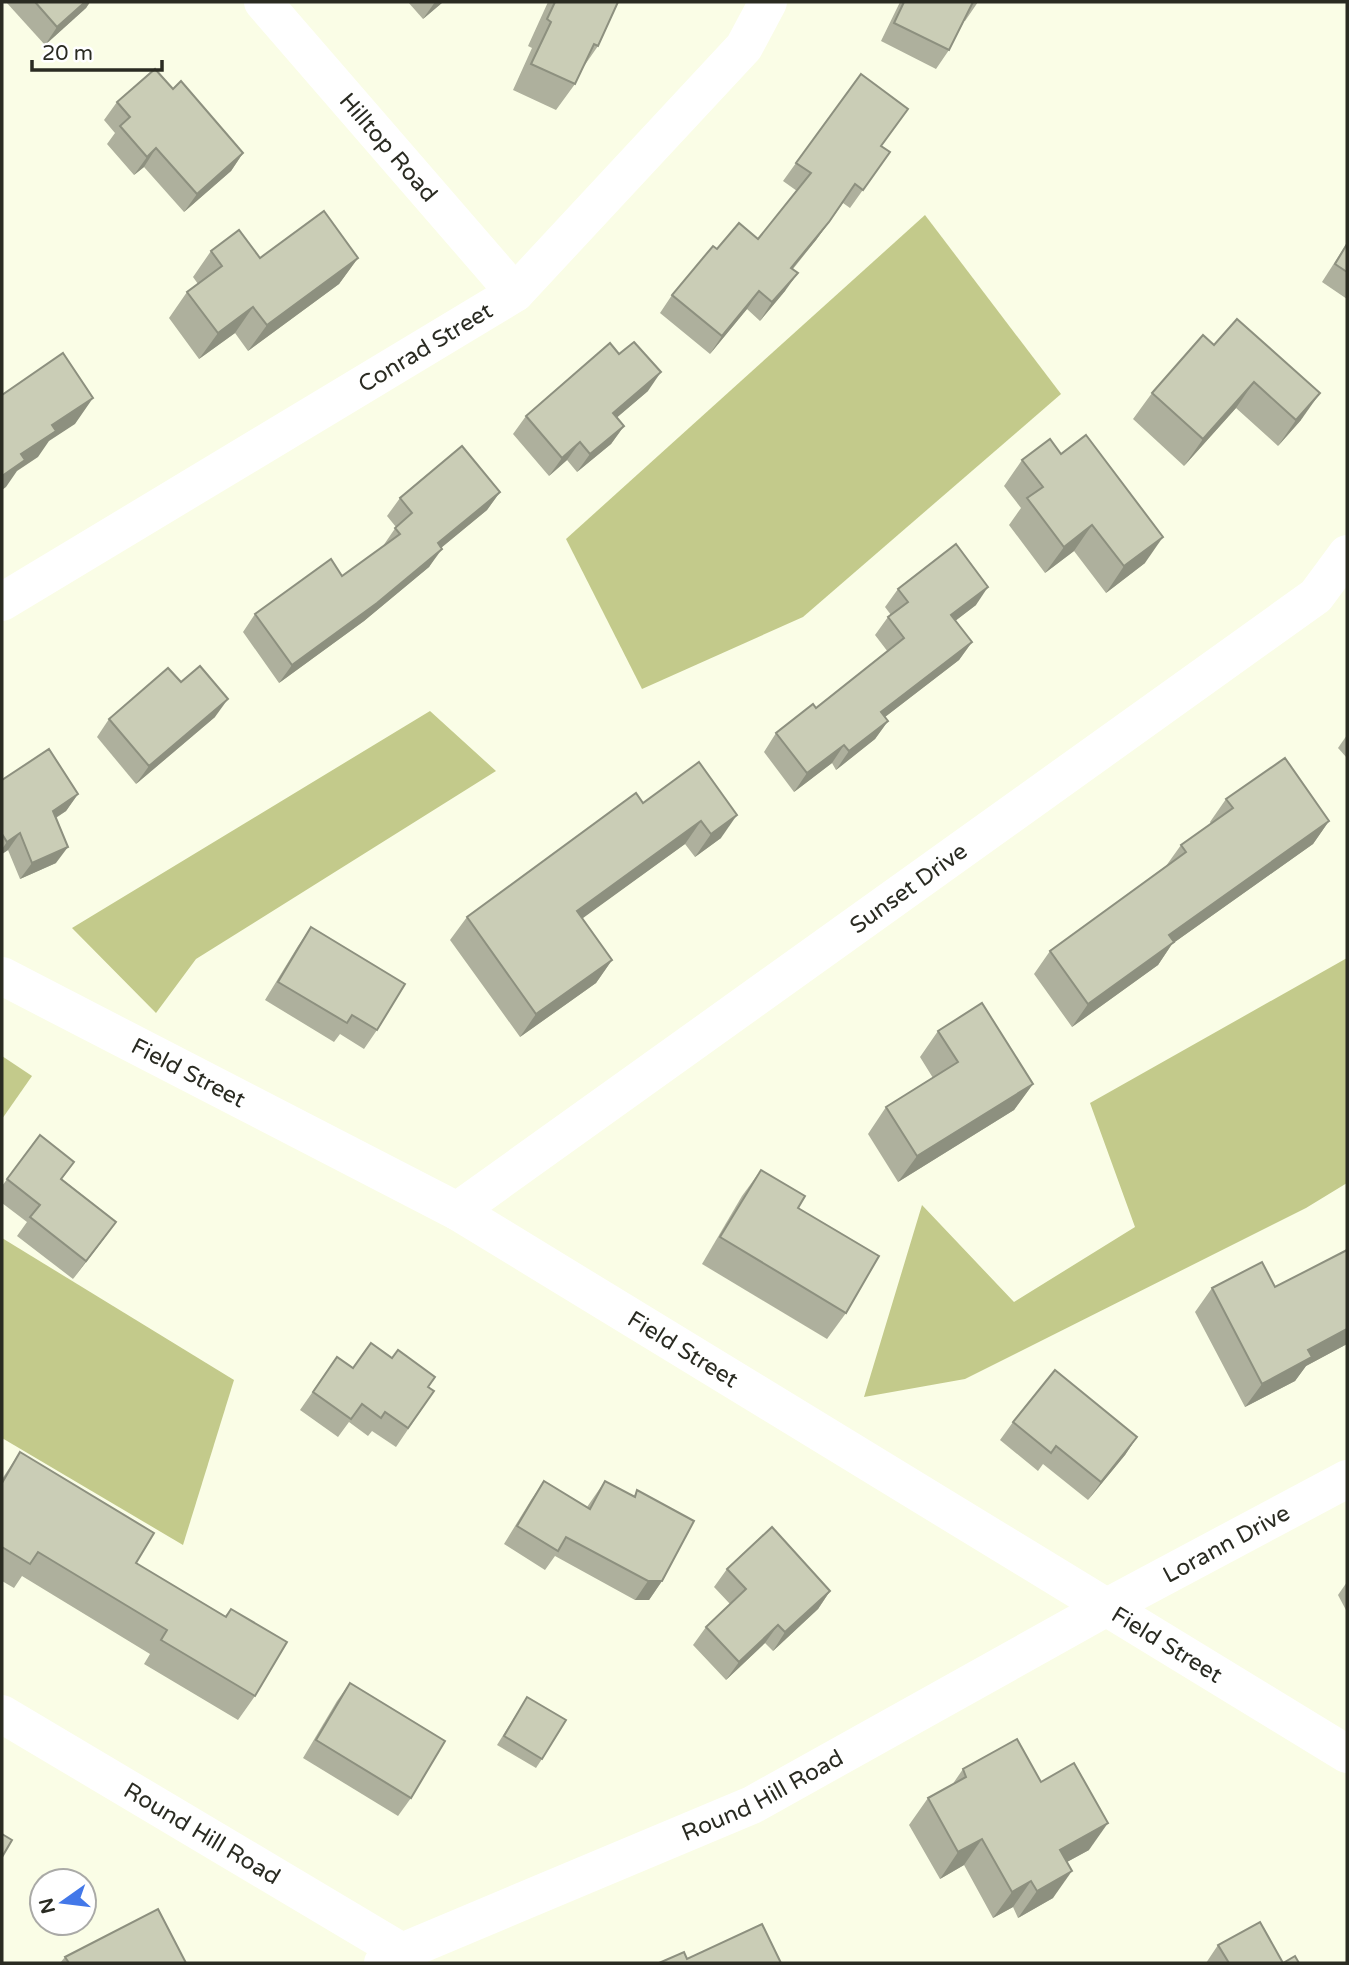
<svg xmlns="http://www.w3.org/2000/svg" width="1349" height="1965" viewBox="0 0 1349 1965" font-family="'Varela Round',sans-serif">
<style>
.forest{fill:#c3ca8b}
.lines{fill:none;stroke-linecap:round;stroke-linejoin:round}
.minor{stroke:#fff;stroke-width:38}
.tertiary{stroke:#fff;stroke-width:38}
.wall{fill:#aeb09d}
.shaded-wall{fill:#8d907f}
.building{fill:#cacdb6;stroke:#8d907f;stroke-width:2}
.labels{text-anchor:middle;stroke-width:5;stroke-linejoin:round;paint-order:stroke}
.street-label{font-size:23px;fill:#2a2b22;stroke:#fff}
</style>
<rect width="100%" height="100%" fill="#fafde6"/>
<g class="forest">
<polygon points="925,215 1061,394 803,617 642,689 566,539"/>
<polygon points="430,711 496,771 196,959 156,1013 72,928"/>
<polygon points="1347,958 1347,1183 1306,1208 965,1379 864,1397 922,1205 1014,1302 1135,1227 1090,1103"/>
<polygon points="2,1056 32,1076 2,1119"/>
<polygon points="2,1238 234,1380 183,1545 2,1438"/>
</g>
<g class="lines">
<g class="minor">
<path id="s1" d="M263,2L515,293"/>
<path id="s2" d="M2,602L515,293L744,47L768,2"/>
<path id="s3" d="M457,1211L1316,596L1347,554"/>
<path id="s4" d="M2,1714L402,1952"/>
<path id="s5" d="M383,1963L402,1952L752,1805L1107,1607L1347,1479"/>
</g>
<path class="tertiary" id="s6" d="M2,976L457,1211L1347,1754"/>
</g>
<g class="wall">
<polygon points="6,2 90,2 86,8 45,45"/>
<polygon points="408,2 443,2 423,19"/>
<polygon points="548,2 618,2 598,46 582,69 575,84 556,110 513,90 532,48 528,46"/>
<polygon points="900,2 978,2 965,21 964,21 949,50 936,69 881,41"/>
<polygon points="173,89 243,153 231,171 184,212 144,167 134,175 107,144 115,133 104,120 117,102"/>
<polygon points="882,146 890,152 850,208 843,203 816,240 793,269 785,291 760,321 747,309 710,354 660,313 672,295 717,249 758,239 797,191 783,181 796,163"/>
<polygon points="1347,243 1347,299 1322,282"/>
<polygon points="211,251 260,258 358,258 339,284 248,351 235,333 199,359 169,318 187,292 198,284 193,277"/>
<polygon points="1203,335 1301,420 1278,446 1236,408 1184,466 1133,419 1152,393"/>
<polygon points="648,391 617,417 624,426 611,444 577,472 567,460 549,476 513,434 526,416"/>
<polygon points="1022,460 1145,563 1106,593 1074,551 1045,573 1009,525 1021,508 1004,486"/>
<polygon points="500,492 487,510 441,548 429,567 364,621 279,683 243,632 255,614 342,576 383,546 396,527 387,516 400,498"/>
<polygon points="898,589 976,605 955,621 972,642 959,660 885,717 888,721 875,739 836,770 832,763 794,792 764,752 776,733 816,708 888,652 875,635 888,617 891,615 885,607"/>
<polygon points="181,682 215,717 136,784 97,737 109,719"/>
<polygon points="1347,735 1347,758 1338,748"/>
<polygon points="699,762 721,838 695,857 685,844 582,918 612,960 596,983 520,1037 450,940 467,917 643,803"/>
<polygon points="2,780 78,794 66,811 56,818 56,863 20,879 8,850 2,854"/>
<polygon points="1226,799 1329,821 1313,844 1172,944 1158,965 1072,1027 1034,974 1050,951 1166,866 1181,845 1211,824 1210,822"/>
<polygon points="311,927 377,1030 364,1049 340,1034 334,1042 265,1000 298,946"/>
<polygon points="938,1031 1033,1084 1014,1110 898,1182 868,1134 886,1107 933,1078 920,1057"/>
<polygon points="40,1135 74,1162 62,1179 116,1222 73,1279 17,1236 27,1222 2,1203 2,1186"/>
<polygon points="761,1170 798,1208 846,1313 827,1339 702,1264 742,1196"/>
<polygon points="1347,1250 1347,1344 1306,1366 1295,1381 1245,1407 1195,1312 1212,1288 1275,1287"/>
<polygon points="337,1357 353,1368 428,1387 434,1391 396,1447 372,1431 368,1436 349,1422 338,1437 300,1410"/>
<polygon points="1013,1422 1137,1437 1125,1455 1088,1500 1043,1464 1038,1471 1000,1440"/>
<polygon points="20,1452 136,1563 225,1616 231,1609 255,1696 238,1720 144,1664 150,1654 22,1576 14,1588 2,1581 2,1479"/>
<polygon points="544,1481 587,1507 605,1481 634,1496 637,1490 662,1581 649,1600 635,1600 555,1556 545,1570 504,1544 531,1500"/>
<polygon points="727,1569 830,1591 818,1609 773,1651 765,1643 726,1680 693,1645 706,1627 730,1604 714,1587"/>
<polygon points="1347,1582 1347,1612 1338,1595"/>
<polygon points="350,1683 411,1798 398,1816 303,1758 337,1701"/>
<polygon points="527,1697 542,1759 536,1768 497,1745"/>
<polygon points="963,1769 1041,1782 1089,1850 1067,1862 1053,1898 1018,1918 1013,1907 993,1918 964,1865 940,1879 909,1825 928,1798 952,1785"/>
<polygon points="1218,1945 1283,1963 1299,1963 1206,1963"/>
<polygon points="65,1957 185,1963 60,1963"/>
</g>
<g class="shaded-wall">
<polygon points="85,2 90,2 86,8 45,45 57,27"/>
<polygon points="435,2 443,2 423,19"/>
<polygon points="156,148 144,167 134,175 147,157"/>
<polygon points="243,153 231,171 184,212 197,194"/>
<polygon points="829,222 816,240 778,286 791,268"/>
<polygon points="358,258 339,284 248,351 267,325"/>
<polygon points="798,273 785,291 760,321 772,302"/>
<polygon points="759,291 747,309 710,354 722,336"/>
<polygon points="253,307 235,333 199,359 218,333"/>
<polygon points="661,372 648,391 600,432 613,413"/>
<polygon points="1254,382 1236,408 1184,466 1203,439"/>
<polygon points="1320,393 1301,420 1278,446 1296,420"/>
<polygon points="93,398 75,424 49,441 38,457 17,471 6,487 2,490 2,476 21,454 52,425"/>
<polygon points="624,426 611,444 577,472 590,454"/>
<polygon points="580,442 567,460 549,476 562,458"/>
<polygon points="500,492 487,510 425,561 438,543"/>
<polygon points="1092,525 1074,551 1045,573 1064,547"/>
<polygon points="1163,537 1145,563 1106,593 1124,566"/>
<polygon points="442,549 429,567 364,621 279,683 292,665"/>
<polygon points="988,587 976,605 938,634 951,615"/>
<polygon points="972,642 959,660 868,730 881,712"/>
<polygon points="228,699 215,717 136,784 149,766"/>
<polygon points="888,721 875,739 836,770 849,751"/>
<polygon points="844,745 832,763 794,792 807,773"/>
<polygon points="78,794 66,811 41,827 53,811"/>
<polygon points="737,815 721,838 695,857 711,834"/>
<polygon points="701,821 685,844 561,934 577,911"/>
<polygon points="1329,821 1313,844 1172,944 1158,965 1072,1027 1088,1004 1169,935"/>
<polygon points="20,833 8,850 2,854 2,849 7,842"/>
<polygon points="68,847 56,863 20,879 32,863"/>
<polygon points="612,960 596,983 520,1037 536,1014"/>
<polygon points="1033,1084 1014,1110 898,1182 917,1156"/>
<polygon points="116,1222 103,1240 73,1279 86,1261"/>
<polygon points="1347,1329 1347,1344 1306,1366 1295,1381 1245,1407 1262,1384 1308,1350"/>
<polygon points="1137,1437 1125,1455 1088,1500 1101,1482"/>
<polygon points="648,1581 662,1581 649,1600 635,1600"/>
<polygon points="830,1591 818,1609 773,1651 785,1632"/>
<polygon points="778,1625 765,1643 726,1680 739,1662"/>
<polygon points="1108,1823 1089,1850 1041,1876 1060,1850"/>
<polygon points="982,1839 964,1865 940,1879 958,1852"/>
<polygon points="1072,1871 1053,1898 1018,1918 1037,1891"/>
<polygon points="1031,1881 1013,1907 993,1918 1012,1892"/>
</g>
<g class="building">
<polygon points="35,2 85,2 57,27"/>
<polygon points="555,2 618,2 598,46 594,44 575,84 531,64 551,22 547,19"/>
<polygon points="904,2 973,2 949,50 894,23"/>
<polygon points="155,69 173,89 181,81 243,153 197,194 156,148 147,157 120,126 130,117 117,102"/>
<polygon points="861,74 908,109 881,146 890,152 863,190 855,184 829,222 791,268 798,273 772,302 759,291 722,336 672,295 713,246 717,249 739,223 758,239 811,173 796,163"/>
<polygon points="324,211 358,258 267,325 253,307 218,333 187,292 222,266 211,251 239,230 260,258"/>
<polygon points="1347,244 1347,272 1335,264"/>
<polygon points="1237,319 1320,393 1296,420 1254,382 1203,439 1152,393 1203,335 1214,345"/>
<polygon points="634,342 661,372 613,413 624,426 590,454 580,442 562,458 526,416 610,343 619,354"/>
<polygon points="63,353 93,398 52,425 56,431 21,454 25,460 2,476 2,395"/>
<polygon points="1086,435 1163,537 1124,566 1092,525 1064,547 1027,498 1043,487 1022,460 1050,439 1061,454"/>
<polygon points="462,446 500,492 438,543 442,549 377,603 292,665 255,614 331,559 342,576 400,534 395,528 412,513 400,498"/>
<polygon points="956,544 988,587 951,615 972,642 881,712 888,721 849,751 844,745 807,773 776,733 813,704 816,708 904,638 888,617 908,602 898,589"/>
<polygon points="200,666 228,699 149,766 109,719 168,668 181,682"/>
<polygon points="49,749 78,794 53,811 68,847 32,863 20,833 7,842 2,834 2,780"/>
<polygon points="1285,758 1329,821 1169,935 1174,942 1088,1004 1050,951 1186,852 1181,845 1233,808 1226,799"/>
<polygon points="699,762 737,815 711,834 701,821 577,911 612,960 536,1014 467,917 636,793 643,803"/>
<polygon points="311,927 405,984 377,1030 352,1015 347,1023 278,982"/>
<polygon points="982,1003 1033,1084 917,1156 886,1107 958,1062 938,1031"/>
<polygon points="40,1135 74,1162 61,1179 116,1222 86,1261 30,1217 40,1205 7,1179"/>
<polygon points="761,1170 805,1196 798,1208 879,1256 846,1313 720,1237"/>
<polygon points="1347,1250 1347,1329 1308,1350 1312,1357 1262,1384 1212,1288 1262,1262 1275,1287"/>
<polygon points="371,1343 392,1358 398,1350 435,1377 428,1387 434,1391 408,1428 385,1412 381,1418 362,1404 351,1419 313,1392 337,1357 353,1368"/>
<polygon points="1055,1370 1137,1437 1101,1482 1056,1446 1051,1453 1013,1422"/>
<polygon points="20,1452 154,1533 136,1563 226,1617 231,1609 287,1642 255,1696 161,1640 167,1630 38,1552 30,1564 2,1547 2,1483"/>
<polygon points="544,1481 590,1509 605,1481 635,1497 637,1490 694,1521 662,1581 648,1581 566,1537 558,1551 517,1526"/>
<polygon points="772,1527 830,1591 785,1632 778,1625 739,1662 706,1627 746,1589 727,1569"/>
<polygon points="350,1683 445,1741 411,1798 316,1740"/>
<polygon points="527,1697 566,1720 542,1759 504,1736"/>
<polygon points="1017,1739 1041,1782 1074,1763 1108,1823 1060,1850 1072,1871 1037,1891 1031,1881 1012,1892 982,1839 958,1852 928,1798 966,1777 963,1769"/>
<polygon points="2,1834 12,1840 2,1857"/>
<polygon points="158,1909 186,1963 69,1963 65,1957"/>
<polygon points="1260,1922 1283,1963 1295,1956 1299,1963 1229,1963 1218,1945"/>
<polygon points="762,1924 781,1963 659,1963 684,1952 687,1959"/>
</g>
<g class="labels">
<g class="street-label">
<text dy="8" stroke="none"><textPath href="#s1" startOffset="192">Hilltop Road</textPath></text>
<text dy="8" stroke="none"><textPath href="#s2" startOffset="494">Conrad Street</textPath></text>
<text dy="8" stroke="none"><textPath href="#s3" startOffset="555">Sunset Drive</textPath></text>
<text dy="8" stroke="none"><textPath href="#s6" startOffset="210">Field Street</textPath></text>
<text dy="8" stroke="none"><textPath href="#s6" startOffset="777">Field Street</textPath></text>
<text dy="8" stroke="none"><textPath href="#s5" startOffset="943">Lorann Drive</textPath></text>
<text dy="8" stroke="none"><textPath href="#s6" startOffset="1344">Field Street</textPath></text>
<text dy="8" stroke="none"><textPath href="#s5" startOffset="415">Round Hill Road</textPath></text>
<text dy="8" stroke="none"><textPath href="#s4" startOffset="233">Round Hill Road</textPath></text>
</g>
</g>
<rect width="1349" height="1965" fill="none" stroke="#2a2b22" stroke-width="7"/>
<g transform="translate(63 1902) rotate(256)"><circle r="33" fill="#ffffff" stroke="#aaaaa7" stroke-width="2"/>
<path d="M0-5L12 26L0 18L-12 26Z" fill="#4378e9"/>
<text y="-10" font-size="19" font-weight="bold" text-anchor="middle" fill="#2a2b22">N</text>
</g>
<path d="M32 60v10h130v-10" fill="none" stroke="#2a2b22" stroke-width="3.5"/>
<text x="42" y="60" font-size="21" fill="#2a2b22" stroke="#ffffff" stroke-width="5" paint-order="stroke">20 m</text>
</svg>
